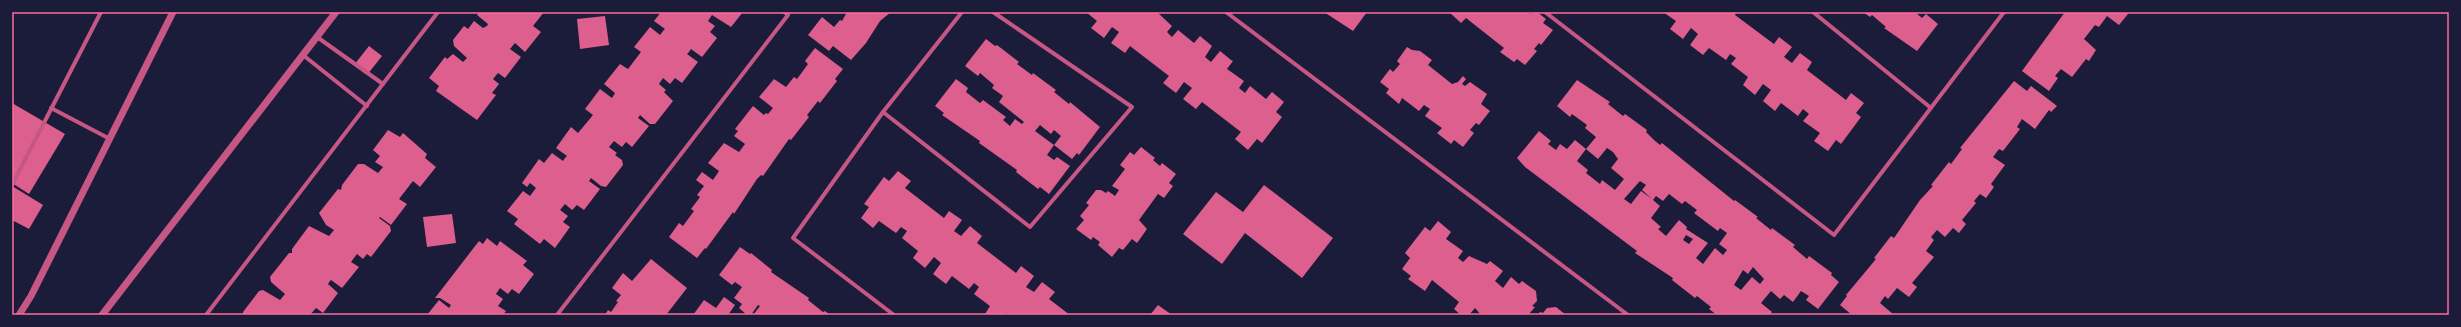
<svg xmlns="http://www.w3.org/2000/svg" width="2461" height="327" viewBox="0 0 2461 327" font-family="Ubuntu,sans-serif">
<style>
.building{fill:#dd5f8e;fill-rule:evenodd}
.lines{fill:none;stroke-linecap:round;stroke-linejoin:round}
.minor{stroke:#c65784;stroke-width:4}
.tertiary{stroke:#c65784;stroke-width:7}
.neatline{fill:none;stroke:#ff6b9d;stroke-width:1.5}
</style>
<rect width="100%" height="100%" fill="#1b1b3a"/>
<g class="building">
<polygon points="479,12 544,12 533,26 541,32 525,52 515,43 510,49 521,57 505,78 498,73 493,79 499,84 492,93 496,95 477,120 436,91 439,86 429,78 445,57 447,59 453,54 463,62 467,58 454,46 453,40 464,26 468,29 474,21 483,28 487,26 488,24 477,15"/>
<polygon points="661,12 743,12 731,27 712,15 708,21 715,26 710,32 717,38 702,57 691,49 689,52 687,54 698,62 682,83 675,78 670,84 663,78 659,84 666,90 664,92 673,101 655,124 650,124 640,115 638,118 649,126 632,147 626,142 622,147 614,141 609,147 617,153 615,155 622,160 623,165 606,187 601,186 591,178 589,181 600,189 584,210 577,205 572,210 565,204 560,210 568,216 563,222 570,227 555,248 544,239 540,244 514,224 518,219 507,211 523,191 530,196 536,188 530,183 527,187 522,183 539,159 544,163 552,153 563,161 565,158 567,156 556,148 571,127 578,133 593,115 585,109 600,89 612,98 615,93 604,84 620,64 628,69 641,52 634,47 650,27 660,35 663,31 665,29 654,21"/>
<polygon points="847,12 891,12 880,21 866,43 851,60 833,46 829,51 808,35 822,17 834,27 840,20 842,21"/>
<polygon points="1086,12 1157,12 1172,26 1167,32 1172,37 1178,30 1194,43 1200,36 1212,46 1205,57 1211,62 1220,51 1231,60 1233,61 1227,69 1244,81 1239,88 1245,93 1250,86 1266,99 1272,92 1284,102 1276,112 1282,117 1262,143 1257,139 1248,150 1235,139 1241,132 1202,102 1196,109 1183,99 1192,88 1184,82 1176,93 1163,83 1169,76 1130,46 1125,53 1111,43 1119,32 1112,27 1104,38 1091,28 1097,21"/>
<polygon points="1324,12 1367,12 1353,31"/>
<polygon points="1449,12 1527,12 1530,14 1537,12 1546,19 1543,23 1553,30 1541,45 1539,43 1534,49 1537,51 1525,65 1517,59 1514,62 1500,52 1504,48 1466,18 1461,23"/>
<polygon points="1663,12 1736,12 1735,15 1774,44 1779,37 1792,47 1784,57 1792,63 1800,53 1812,62 1807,70 1846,100 1851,93 1864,103 1856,113 1861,117 1841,144 1836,140 1828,151 1814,141 1820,133 1803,121 1809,114 1803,109 1798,116 1781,103 1775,111 1763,101 1771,90 1763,84 1755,95 1743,85 1748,77 1731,64 1736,58 1730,54 1726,60 1709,48 1703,55 1690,45 1698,34 1691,28 1683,39 1670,29 1676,21"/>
<polygon points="1863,12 1915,12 1922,18 1926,14 1938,24 1917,51 1884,28 1886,27 1872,15 1870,17"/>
<polygon points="2065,12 2125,12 2128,14 2119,25 2107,16 2099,27 2095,25 2084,39 2096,50 2089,61 2086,59 2072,77 2061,69 2055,76 2058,78 2049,91 2022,71"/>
<polygon points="605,16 609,45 580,49 577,19"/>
<polygon points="986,39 995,46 997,45 1019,62 1017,64 1032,75 1033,73 1056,90 1054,92 1069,104 1070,102 1100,127 1079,155 1077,153 1072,159 1054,145 1061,136 1054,130 1051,134 1040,125 1035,131 1054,145 1047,155 1054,160 1057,157 1070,166 1049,194 1040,187 1038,189 1016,172 1017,170 979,143 980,141 942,115 944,113 935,106 956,79 968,88 966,92 980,103 983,100 1006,117 1003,120 1010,126 1015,119 1022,124 1024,122 999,102 1003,96 992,88 994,85 980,73 978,76 965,66"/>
<polygon points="369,46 382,56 367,75 354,65"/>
<polygon points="1407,47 1412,50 1420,51 1432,60 1428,65 1452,84 1458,82 1463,76 1466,79 1462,84 1465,86 1470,82 1487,94 1481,104 1490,111 1479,125 1476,123 1470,130 1474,133 1463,147 1454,140 1451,144 1437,133 1442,128 1425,116 1430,109 1424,105 1419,111 1402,98 1399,104 1386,93 1389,89 1380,82 1390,69 1393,72 1400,64 1397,61"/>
<polygon points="815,48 843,69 835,79 837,81 820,103 818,101 811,110 807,115 809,117 791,140 789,139 763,176 761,175 757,179 734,214 733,212 706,249 705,248 697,258 669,237 679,223 683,226 694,211 691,209 700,197 697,195 704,186 696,180 702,172 713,180 719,171 708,163 724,143 739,152 745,144 734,136 738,131 735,129 753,106 764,115 766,113 768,114 773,108 759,97 774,79 786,87 794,77 797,79 808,64 805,61"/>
<path d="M1577,80L1610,102L1608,104L1623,116L1625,114L1647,130L1646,132L1654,140L1660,145L1662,143L1734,201L1735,200L1758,217L1756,218L1771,230L1772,228L1795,245L1793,247L1807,259L1809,256L1832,273L1831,275L1839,282L1818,309L1806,300L1809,296L1801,291L1793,302L1784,295L1780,299L1771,291L1761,303L1772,312L1769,315H1717L1709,309L1711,307L1697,296L1695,298L1672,280L1673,278L1635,253L1637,251L1525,167L1517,158L1539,131L1551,141L1548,144L1556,150L1560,144L1567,149L1575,140L1586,149L1577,161L1588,170L1586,173L1600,184L1602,180L1615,190L1624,179L1611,168L1618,159L1613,152L1607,148L1598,159L1586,149L1596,137L1585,128L1587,125L1572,114L1570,117L1557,106ZM1640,181L1646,185L1642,190L1652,199L1641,191L1631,204L1624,199ZM1669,194L1682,204L1685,201L1697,210L1694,213L1718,231L1720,228L1727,233L1719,244L1727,250L1723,255L1715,248L1703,264L1696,258L1708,243L1686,229L1687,227L1679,220L1666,236L1658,229L1661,227L1651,218L1660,206L1653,200L1656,196L1663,201ZM1686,235L1693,239L1689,244L1683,240ZM1753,267L1764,279L1760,284L1752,277L1741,290L1734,285L1743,270L1748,274Z"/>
<polygon points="2014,81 2027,91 2031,86 2057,106 2051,112 2049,110 2035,129 2022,119 2017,127 2020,129 2003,151 1999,149 1993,157 2005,165 1991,184 1994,187 1986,198 1980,194 1974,201 1976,203 1962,220 1966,224 1959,233 1953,228 1945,237 1937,230 1931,237 1934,240 1926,251 1934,257 1912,283 1917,287 1909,297 1897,288 1888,299 1885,296 1880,303 1894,315 1852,315 1840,305 1847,296 1846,295 1876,259 1874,258 1891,236 1894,238 1920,200 1933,186 1931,185 1949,162 1951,164 1962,149 1960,148"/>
<polygon points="12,103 65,134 29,194 12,183"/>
<polygon points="388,130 400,137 403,133 427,154 425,158 436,167 420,187 413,181 399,199 407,204 391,225 380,217 379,218 390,226 391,231 371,257 367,254 363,259 357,254 351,262 359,267 342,288 331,280 330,281 328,284 338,293 323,313 316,308 310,315 243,315 243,312 259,291 263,290 280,300 285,294 271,282 270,277 289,253 292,253 292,249 309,226 329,236 334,230 326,225 319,213 338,189 341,190 342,185 358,164 364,164 378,173 383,167 375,162 380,156 373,150"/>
<polygon points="1141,147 1155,158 1153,160 1160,166 1162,163 1176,174 1169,183 1173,186 1164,198 1158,194 1139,220 1147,229 1137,243 1132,239 1123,250 1119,248 1112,257 1098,245 1100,242 1093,237 1091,240 1076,229 1084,220 1080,216 1089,205 1086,203 1096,190 1101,190 1106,193 1108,191 1115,196 1119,190 1112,186 1125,169 1120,165 1130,152 1134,155"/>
<polygon points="898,171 911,181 905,188 944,218 949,211 962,220 954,231 961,236 970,226 982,236 977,243 1016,273 1021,266 1034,276 1026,287 1034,292 1042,282 1055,292 1049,299 1070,315 1009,315 1006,313 1004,315 986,315 985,314 990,306 974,294 979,287 974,283 969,289 952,276 946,284 933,274 941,263 934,257 925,268 913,258 918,251 902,238 907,231 901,227 896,233 879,221 873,228 861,218 869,207 864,204 884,177 889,181"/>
<polygon points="1264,185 1333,238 1302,278 1245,233 1222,264 1183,234 1216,192 1243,212"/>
<polygon points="12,186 43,205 29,229 12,220"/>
<polygon points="452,214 456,243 427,247 423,217"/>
<polygon points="1438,221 1451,232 1446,239 1463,251 1458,258 1463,262 1469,256 1487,264 1490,261 1503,271 1495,281 1503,288 1511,277 1519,284 1522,281 1536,291 1537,301 1532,306 1535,307 1529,314 1531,315 1481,315 1475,308 1469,315 1461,315 1454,309 1459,302 1432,280 1425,291 1408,279 1411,276 1402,269 1410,258 1405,253 1425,227 1430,231"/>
<polygon points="487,238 497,246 500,241 527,261 523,265 534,274 519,294 512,289 508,294 500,288 496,294 503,299 498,306 506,311 503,315 427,315 439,300 449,308 451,305 440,298 435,298 479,241 483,244"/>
<polygon points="740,247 750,254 751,253 772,270 771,272 809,298 808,300 823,312 825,311 830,315 753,315 760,306 758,305 751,315 747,315 739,308 742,304 734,298 742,287 735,282 732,285 719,275"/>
<polygon points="651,259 687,288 666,315 605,315 608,310 611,312 618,302 616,301 621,295 612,288 623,273 632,281"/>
<polygon points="724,297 735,305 728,315 693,315 704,300 716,308"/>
<polygon points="1158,305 1172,315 1150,315"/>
<polygon points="1556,307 1566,315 1538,315 1540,312 1543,313 1547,308"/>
</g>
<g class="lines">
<g class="minor">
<polyline points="1226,12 1628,315"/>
<polyline points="1545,12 1834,235 2004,12"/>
<polyline points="1813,12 1931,108"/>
<polyline points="317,37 383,84"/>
<polyline points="303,55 367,106"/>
<polyline points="51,108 110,139"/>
<polyline points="883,112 1030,227 1132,107 993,12"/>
<polyline points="12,185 101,12"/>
<polyline points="206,315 438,12"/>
<polyline points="557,315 788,15 784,12"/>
<polyline points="894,315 793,238 883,112 962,12"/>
</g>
<g class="tertiary">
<polyline points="19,315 31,296 173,12"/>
<polyline points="102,315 336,12"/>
</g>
</g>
<rect width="2461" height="327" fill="none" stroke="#1b1b3a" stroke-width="26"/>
<rect x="13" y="13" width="2435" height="301" class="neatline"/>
</svg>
